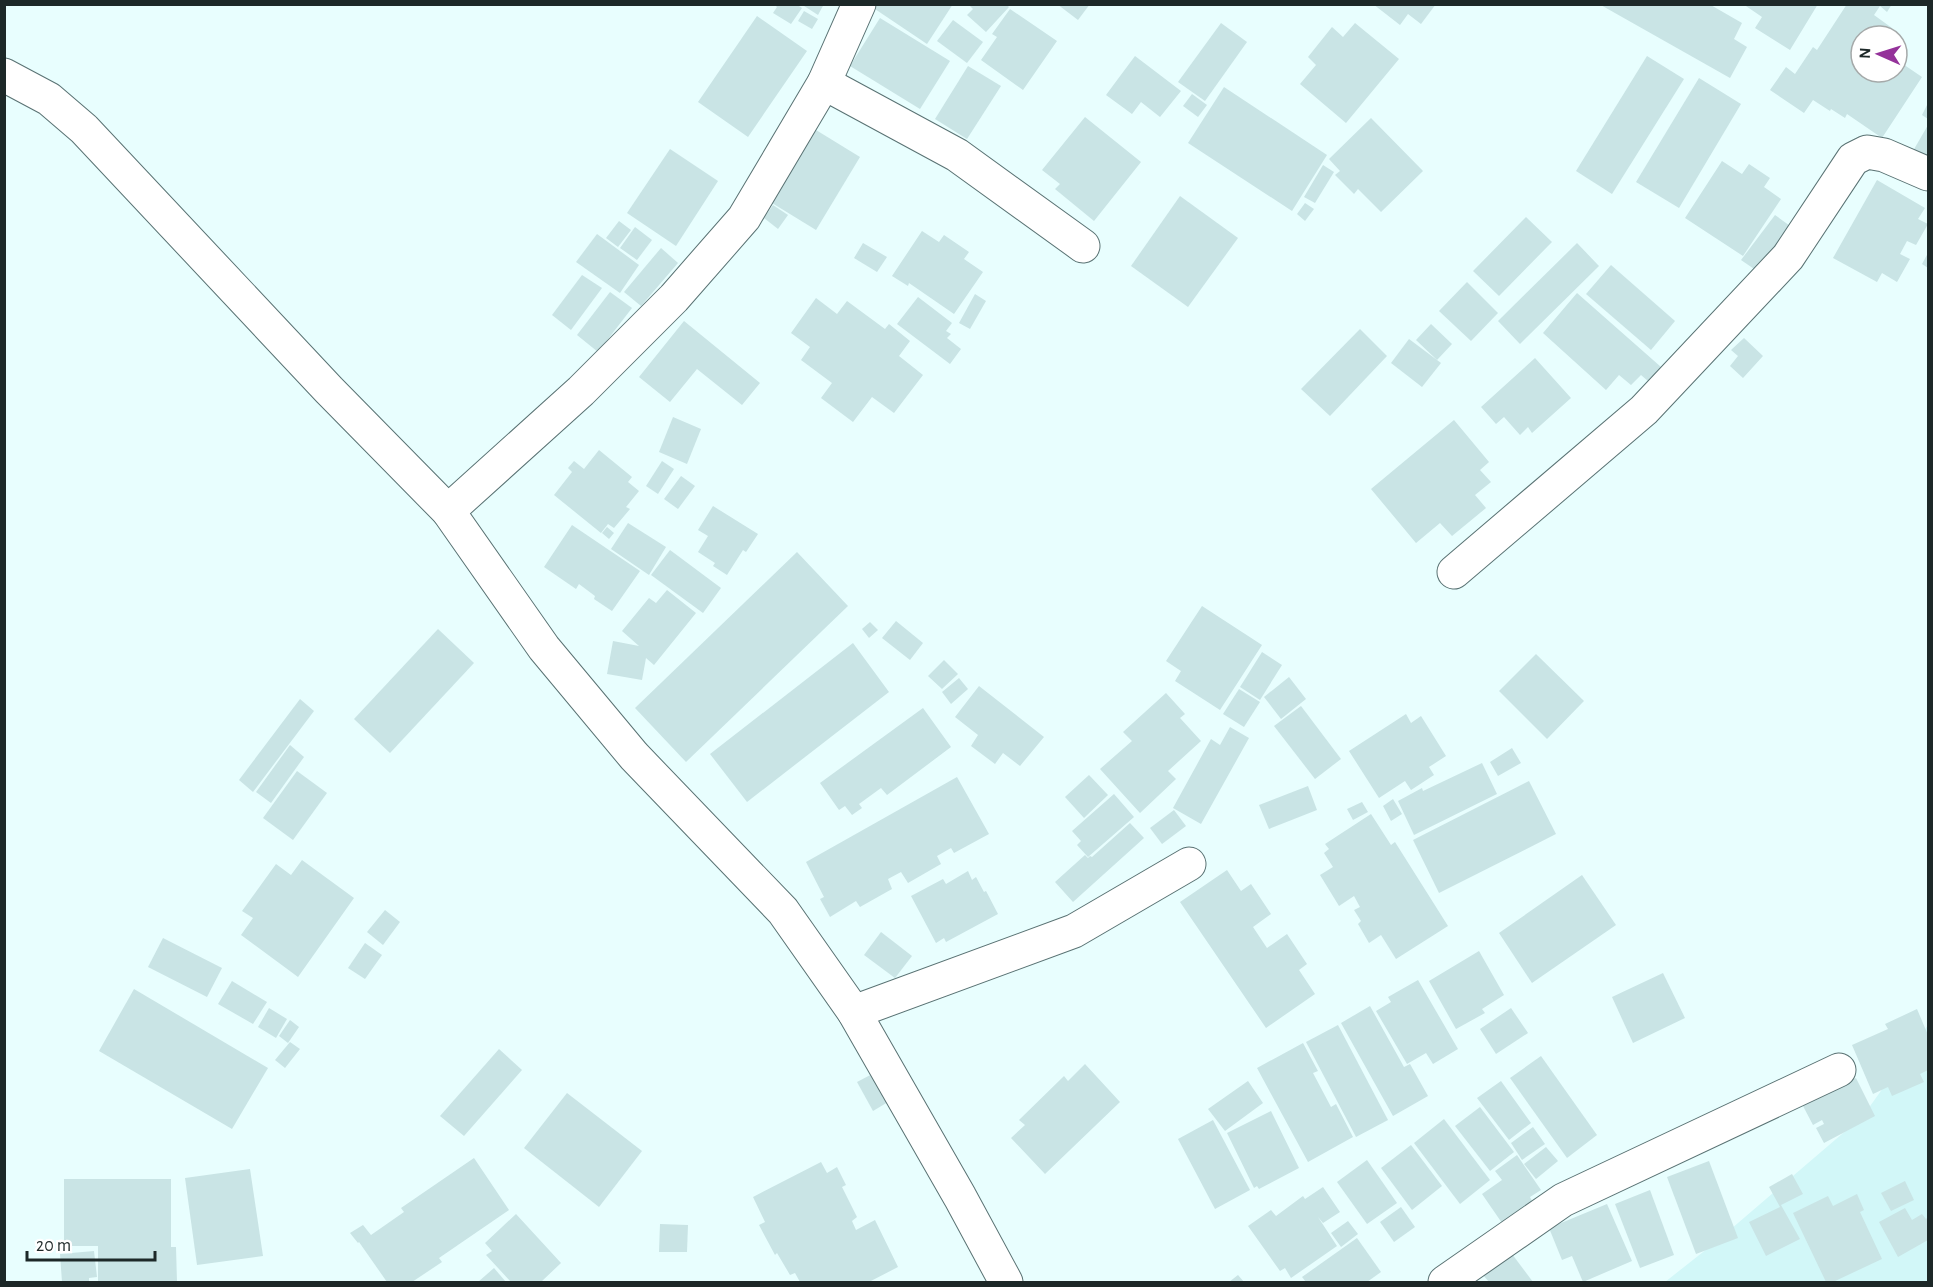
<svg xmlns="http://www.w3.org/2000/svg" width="1933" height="1287" viewBox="0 0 1933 1287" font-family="'Alegreya Sans',sans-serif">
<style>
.built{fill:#d2f7f8}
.building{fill:#c9e4e5}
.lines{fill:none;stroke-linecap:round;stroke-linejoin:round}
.minor-casing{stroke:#597273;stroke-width:35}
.minor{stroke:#fff;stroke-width:33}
</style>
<rect width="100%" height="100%" fill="#e8fefe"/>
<polygon class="built" points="1928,1025 1928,1282 1665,1282 1717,1241 1863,1116"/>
<g class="building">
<polygon points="774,4 796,4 802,8 791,24 773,13 777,7"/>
<polygon points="801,4 824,4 818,15"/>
<polygon points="874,4 953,4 927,44 872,7"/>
<polygon points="968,4 1006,4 1009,7 986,32 967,15 973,9"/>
<polygon points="1057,4 1090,4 1078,20"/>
<polygon points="1373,4 1436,4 1421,24 1408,14 1400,25"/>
<polygon points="1599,4 1709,4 1742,23 1734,39 1747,47 1730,78"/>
<polygon points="1743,4 1818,4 1790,50 1755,28 1762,17"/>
<polygon points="1847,4 1892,4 1887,12 1880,6 1874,15 1892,28 1887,36 1861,36 1861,72 1897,72 1897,60 1922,77 1882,138 1847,114 1845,118 1831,109 1830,111 1813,100 1804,113 1770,90 1786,67 1795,74 1813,47 1817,50"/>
<polygon points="1010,9 1057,41 1023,90 981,60 997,37 992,34"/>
<polygon points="804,11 818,19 812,29 798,21"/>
<polygon points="757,16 807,51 748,137 698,102"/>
<polygon points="880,18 950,61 920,109 850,66"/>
<polygon points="953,20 983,42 967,63 937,41"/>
<polygon points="1221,23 1247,42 1205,101 1178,82"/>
<polygon points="1355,23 1399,59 1346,123 1300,84 1316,65 1308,57 1332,27 1343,37"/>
<polygon points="1135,56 1181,91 1160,117 1141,102 1132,114 1106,95"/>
<polygon points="1647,56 1684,79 1612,194 1576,171"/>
<polygon points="968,66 1001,86 967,139 935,119"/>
<polygon points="1699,78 1741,104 1679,208 1636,182"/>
<polygon points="1224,87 1327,155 1292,211 1188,143"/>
<polygon points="1192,94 1207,105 1198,117 1183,106"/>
<polygon points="1928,103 1928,119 1922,115"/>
<polygon points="1085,117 1141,162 1094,221 1055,189 1060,184 1042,170"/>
<polygon points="1371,118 1423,171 1381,212 1358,189 1354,194 1335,175 1340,171 1329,159"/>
<polygon points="1928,125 1928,159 1913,151"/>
<polygon points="816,130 860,157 816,230 772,203"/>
<polygon points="670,149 718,181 676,246 627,213"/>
<polygon points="1722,161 1742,174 1749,164 1770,178 1764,187 1781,199 1743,256 1685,218"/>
<polygon points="1323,165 1334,172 1315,203 1304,197"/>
<polygon points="1877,180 1925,208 1918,219 1928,224 1916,245 1907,241 1900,254 1910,259 1897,282 1882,273 1877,282 1833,258"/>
<polygon points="1180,196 1238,238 1188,307 1131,266"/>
<polygon points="1305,203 1314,209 1305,221 1297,214"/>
<polygon points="773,205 788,215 778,229 764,218"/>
<polygon points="1775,215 1793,228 1760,273 1741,260"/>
<polygon points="1526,217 1552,242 1499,296 1473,271"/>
<polygon points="619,221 631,230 618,247 606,238"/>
<polygon points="635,227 652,240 637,260 620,248"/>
<polygon points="922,231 939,242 944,235 969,252 964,259 983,272 954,314 909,283 908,286 892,276"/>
<polygon points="597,234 639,265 620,293 576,262"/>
<polygon points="863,243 887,257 877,272 854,258"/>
<polygon points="1577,243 1599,266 1520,344 1498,321"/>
<polygon points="661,248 678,263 641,306 624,292"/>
<polygon points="1928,253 1928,268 1922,264"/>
<polygon points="1611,265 1675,321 1651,350 1586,294"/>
<polygon points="582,275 602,288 571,330 552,315"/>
<polygon points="1467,282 1498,313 1471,341 1439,311"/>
<polygon points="610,292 632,308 598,352 577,335"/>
<polygon points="1577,293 1661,367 1648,381 1641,375 1631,385 1619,375 1606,390 1543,333"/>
<polygon points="975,294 986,301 970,329 959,323"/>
<polygon points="918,297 952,323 946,331 951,334 947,338 961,349 950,364 897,324"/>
<polygon points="816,298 837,314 847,301 885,329 889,324 910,341 899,356 923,375 894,413 872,397 853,422 821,398 832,383 801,360 810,347 791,333"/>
<polygon points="684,321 760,383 742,405 697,369 670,402 639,377"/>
<polygon points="1431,324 1452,344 1437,360 1416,340"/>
<polygon points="1360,329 1387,356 1330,416 1301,389"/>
<polygon points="1744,338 1763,356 1743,378 1730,366 1738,356 1731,350"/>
<polygon points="1409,339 1441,363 1422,387 1391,363"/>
<polygon points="1535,358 1571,398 1532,433 1528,427 1520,435 1504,417 1496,424 1481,407"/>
<polygon points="673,417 701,429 687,464 659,452"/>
<polygon points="1454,420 1489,462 1480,470 1491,482 1475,495 1486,508 1452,536 1440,523 1416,543 1371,489"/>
<polygon points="599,450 632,477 628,482 639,491 626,507 630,509 614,528 608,524 601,533 554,495 572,472 568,468 574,461 584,469"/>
<polygon points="662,461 674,469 658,494 646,486"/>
<polygon points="681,476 695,486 678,509 664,499"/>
<polygon points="713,506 758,534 746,552 743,550 727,575 713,566 715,563 698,552 708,536 698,530"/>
<polygon points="628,523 666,547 649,575 611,549"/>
<polygon points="572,525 640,571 612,611 594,599 595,596 579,584 576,589 544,567"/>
<polygon points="607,527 614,533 609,539 602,533"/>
<polygon points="670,550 721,588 703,613 651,575"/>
<polygon points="797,552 848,606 686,762 635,708"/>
<polygon points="667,590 696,613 654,665 646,658 642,680 607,674 613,641 639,646 622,631 649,598 656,603"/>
<polygon points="1202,606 1262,645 1220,710 1175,681 1181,671 1166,661"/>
<polygon points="896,621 923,643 910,660 882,638"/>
<polygon points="870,622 878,630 869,638 862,629"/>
<polygon points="438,629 474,663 390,753 354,719"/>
<polygon points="853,643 889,692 747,802 710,754"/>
<polygon points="1262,652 1282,665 1260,700 1240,687"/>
<polygon points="1536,654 1584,701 1547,739 1499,691"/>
<polygon points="944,660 958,674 942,689 928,676"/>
<polygon points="1289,677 1306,699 1281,719 1264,697"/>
<polygon points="959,678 968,689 951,704 942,692"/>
<polygon points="979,686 1044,737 1020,766 1003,753 995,764 971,746 978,735 955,717"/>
<polygon points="1239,689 1260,702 1244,727 1223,714"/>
<polygon points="1166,693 1185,714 1180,718 1201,741 1168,771 1176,779 1140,813 1100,769 1132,741 1123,732"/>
<polygon points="300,699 314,711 253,792 239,780"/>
<polygon points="1301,706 1341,759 1315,779 1274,726"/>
<polygon points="923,708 951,747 887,795 881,788 859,804 862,808 852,815 845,806 839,810 820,783"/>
<polygon points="1406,714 1411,723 1421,716 1446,756 1429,767 1434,775 1411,790 1405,781 1379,798 1349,751"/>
<polygon points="1230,727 1249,738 1201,824 1173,808 1211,739 1220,745"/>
<polygon points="290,745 304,757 271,803 256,792"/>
<polygon points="1512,748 1521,763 1498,776 1490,762"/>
<polygon points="1482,763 1497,794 1414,835 1398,801 1422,788 1423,791"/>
<polygon points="297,771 327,793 293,840 263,818"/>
<polygon points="1089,775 1108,795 1084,818 1065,797"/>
<polygon points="957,777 989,834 954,853 951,848 937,856 941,864 908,883 901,872 888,879 892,889 860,907 856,901 830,917 820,899 824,897 806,862"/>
<polygon points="1529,781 1556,834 1439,893 1413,840"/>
<polygon points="1308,786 1317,810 1269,829 1259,805"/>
<polygon points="1114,794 1134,817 1088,857 1077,845 1081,841 1072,831"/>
<polygon points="1393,799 1402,814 1391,821 1383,806"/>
<polygon points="1362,802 1368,812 1353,820 1347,809"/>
<polygon points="1174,810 1186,826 1162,844 1150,828"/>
<polygon points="1371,814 1391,845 1395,842 1448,926 1396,959 1381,935 1369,943 1358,924 1361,921 1354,910 1360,907 1354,896 1339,906 1320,875 1333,867 1324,853 1329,849 1325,844"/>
<polygon points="1130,823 1144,838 1073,902 1055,882 1085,855 1088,858 1090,856 1092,857"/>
<polygon points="302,860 354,898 298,977 241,935 253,918 242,911 276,864 291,875"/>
<polygon points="1227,870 1241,891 1251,884 1271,914 1253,927 1267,948 1287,934 1307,964 1299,970 1315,994 1266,1028 1180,902"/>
<polygon points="968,871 972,880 976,877 984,892 986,891 998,914 946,942 944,938 936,943 911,896 943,879 946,884"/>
<polygon points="1582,875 1616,925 1532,983 1499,933"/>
<polygon points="385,910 400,922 383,945 367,932"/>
<polygon points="881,932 912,956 895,978 864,955"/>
<polygon points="163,938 222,968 207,997 148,967"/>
<polygon points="365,943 382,955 365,979 348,968"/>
<polygon points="1479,951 1504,995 1482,1009 1485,1013 1456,1029 1429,981"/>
<polygon points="1663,973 1685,1018 1633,1043 1612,997"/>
<polygon points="1418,980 1458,1049 1433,1064 1426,1053 1407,1064 1376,1011 1391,1002 1388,997"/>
<polygon points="232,981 267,1002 253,1024 218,1004"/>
<polygon points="134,989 268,1068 232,1129 99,1051"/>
<polygon points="1370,1006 1404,1067 1410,1064 1428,1096 1393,1116 1341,1023"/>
<polygon points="269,1008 287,1019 276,1038 258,1027"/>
<polygon points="1511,1008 1528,1033 1496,1054 1480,1029"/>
<polygon points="1917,1009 1928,1035 1928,1070 1920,1074 1924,1082 1892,1096 1888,1087 1873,1094 1852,1045 1888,1029 1885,1024"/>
<polygon points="290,1020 299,1027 288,1043 279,1036"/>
<polygon points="1338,1025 1388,1120 1356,1137 1306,1042"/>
<polygon points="290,1042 300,1049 285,1068 275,1060"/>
<polygon points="1303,1043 1318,1071 1313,1073 1331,1107 1336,1104 1353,1137 1308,1162 1257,1068"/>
<polygon points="499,1049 522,1070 464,1136 440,1116"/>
<polygon points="1541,1056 1597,1135 1567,1158 1510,1078"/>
<polygon points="1085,1064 1120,1102 1045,1174 1011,1138 1025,1125 1019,1120 1064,1076 1068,1081"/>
<polygon points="878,1071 893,1099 873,1111 857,1082"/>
<polygon points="1856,1078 1875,1116 1824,1143 1816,1128 1824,1124 1822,1120 1813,1125 1803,1106"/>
<polygon points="1248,1081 1263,1103 1225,1131 1208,1109"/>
<polygon points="1501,1081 1531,1123 1509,1140 1477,1098"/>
<polygon points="567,1093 642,1151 599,1207 524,1148"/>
<polygon points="1480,1107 1514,1152 1490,1171 1455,1126"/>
<polygon points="1271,1111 1299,1168 1259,1189 1257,1186 1254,1188 1227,1133"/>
<polygon points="1444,1119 1490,1180 1460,1204 1414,1143"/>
<polygon points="1213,1120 1250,1190 1215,1209 1178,1139"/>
<polygon points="1533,1127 1545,1144 1522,1160 1511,1143"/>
<polygon points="1411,1145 1442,1186 1412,1210 1381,1168"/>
<polygon points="1546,1147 1558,1161 1536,1179 1524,1164"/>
<polygon points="1517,1155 1541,1190 1530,1197 1532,1201 1502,1223 1482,1194 1502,1180 1495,1171"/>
<polygon points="474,1158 509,1210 439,1258 442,1262 412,1282 387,1282 359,1242 358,1243 350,1233 363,1225 371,1235 404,1212 401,1208"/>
<polygon points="1367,1160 1397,1203 1367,1224 1337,1182"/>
<polygon points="1709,1161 1738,1238 1696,1254 1667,1177"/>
<polygon points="821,1162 827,1173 837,1167 846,1185 842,1187 857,1217 852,1221 856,1230 875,1220 898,1267 869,1282 800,1282 795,1273 790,1275 777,1253 775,1255 759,1225 765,1222 753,1197"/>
<polygon points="250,1169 263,1256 197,1265 185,1178"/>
<polygon points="1792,1174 1803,1194 1781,1205 1800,1239 1766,1256 1749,1222 1780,1207 1769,1187"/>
<polygon points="64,1179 171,1179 171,1247 176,1247 177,1282 98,1282 98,1246 64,1246"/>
<polygon points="1905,1181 1914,1200 1891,1211 1881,1193"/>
<polygon points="1323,1187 1340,1212 1323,1223 1318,1217 1337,1246 1291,1278 1285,1268 1280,1271 1248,1226 1271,1210 1276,1216 1303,1196 1305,1199"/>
<polygon points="1650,1190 1674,1255 1640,1268 1615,1204"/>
<polygon points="1857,1194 1864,1210 1860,1212 1882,1259 1833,1282 1826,1282 1793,1213 1828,1196 1833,1206"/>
<polygon points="1607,1204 1632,1261 1583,1282 1572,1256 1562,1260 1549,1228"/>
<polygon points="1401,1207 1415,1227 1394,1242 1380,1222"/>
<polygon points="1905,1208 1912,1220 1922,1214 1926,1219 1928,1217 1928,1240 1898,1257 1879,1222"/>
<polygon points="516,1214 561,1263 541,1282 511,1282 486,1255 492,1251 485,1243"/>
<polygon points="1348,1221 1358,1234 1341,1247 1331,1233"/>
<polygon points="660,1224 688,1225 687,1252 659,1252"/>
<polygon points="1357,1238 1381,1272 1367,1282 1306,1282 1302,1277"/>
<polygon points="94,1251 97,1277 89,1278 89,1282 62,1282 60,1254"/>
<polygon points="1512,1254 1533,1282 1489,1282 1483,1275"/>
<polygon points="494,1268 506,1282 478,1282"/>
<polygon points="1238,1275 1244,1282 1229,1282"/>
</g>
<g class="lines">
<g class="minor-casing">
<g id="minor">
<polyline points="4,75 49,99 84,129 329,390 448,511 544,648 634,756 783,911 854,1012 960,1197 1006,1282"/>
<polyline points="824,83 957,155 1083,246"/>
<polyline points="448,511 581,391 674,298 744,218 824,83 859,4"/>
<polyline points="1454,572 1644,410 1788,257 1853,159 1867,152 1884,155 1928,174"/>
<polyline points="854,1012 1074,931 1189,864"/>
<polyline points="1445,1282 1563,1200 1839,1070"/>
</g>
</g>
<use href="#minor" class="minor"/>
</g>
<rect width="1933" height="1287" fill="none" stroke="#1d2828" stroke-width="12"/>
<g transform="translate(1879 54) rotate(273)"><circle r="28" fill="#ffffff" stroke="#a5a9a9" stroke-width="1.5"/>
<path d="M0-4.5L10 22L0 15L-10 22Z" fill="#94329a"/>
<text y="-9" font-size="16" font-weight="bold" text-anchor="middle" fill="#1d2828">N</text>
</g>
<path d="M27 1251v9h128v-9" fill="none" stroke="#1d2828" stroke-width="3"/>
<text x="36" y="1251" font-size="18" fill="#1d2828" stroke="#ffffff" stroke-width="4.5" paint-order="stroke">20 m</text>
</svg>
